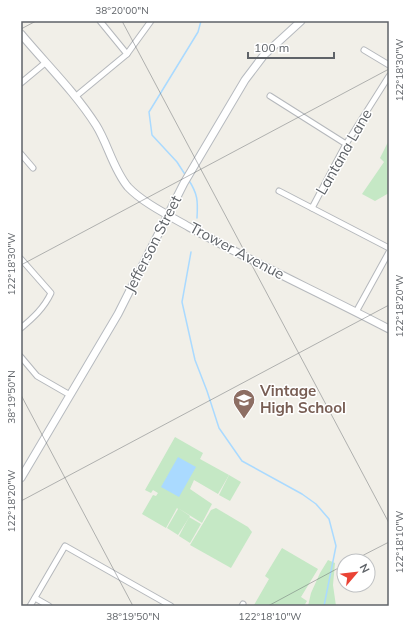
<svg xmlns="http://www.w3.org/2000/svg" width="410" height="627" viewBox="0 0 410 627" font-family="Mulish,sans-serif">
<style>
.green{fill:#c5e8c5}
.water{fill:#aadaff}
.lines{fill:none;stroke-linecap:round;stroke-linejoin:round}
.stream{stroke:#aadaff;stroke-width:1.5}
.minor-casing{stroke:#b5b8bc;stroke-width:7}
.tertiary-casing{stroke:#b5b8bc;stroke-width:9}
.secondary-casing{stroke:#b6babf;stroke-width:9}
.minor{stroke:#fff;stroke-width:5}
.tertiary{stroke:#fff;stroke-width:7}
.secondary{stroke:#fff;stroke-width:7}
.ticks{fill:none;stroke:#5f6368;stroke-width:1;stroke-opacity:0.45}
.labels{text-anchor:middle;stroke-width:3;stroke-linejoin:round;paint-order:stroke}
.street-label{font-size:15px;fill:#5f6368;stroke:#fff}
.education-label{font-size:15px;font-weight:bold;fill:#785e54;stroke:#fff;text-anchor:start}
.neatline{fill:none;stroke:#5f6368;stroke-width:1.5}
.ticks-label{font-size:10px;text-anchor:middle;fill:#5f6368}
</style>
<rect width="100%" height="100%" fill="#f1efe8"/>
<g class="green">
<polygon points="389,140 389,193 375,201 362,194 384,162 380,158"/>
<polygon points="175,437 203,453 200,459 229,475 218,494 194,480 190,489 212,504 202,523 178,508 190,516 178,535 167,528 178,509 177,508 166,528 154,521 165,502 154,521 142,514 153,495 156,496 158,493 153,490 151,493 145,490"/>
<polygon points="229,475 241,482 230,501 219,495"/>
<polygon points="216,508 248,527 252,532 231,568 190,545 211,510"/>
<polygon points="189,517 201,524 190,543 179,536"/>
<polygon points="282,548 318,569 301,597 307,601 304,606 255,606 254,605 269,579 265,576"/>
<polygon points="328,560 335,563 333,585 336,606 308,606 311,593 320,573"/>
</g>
<polygon class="water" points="178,457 196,467 179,497 161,487"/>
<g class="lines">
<g class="stream">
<polyline points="186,176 177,162 152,135 149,112 198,32 201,21"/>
<path d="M188,179C198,194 198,201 197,218"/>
<polyline points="191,252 182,302 195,360 207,391 219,428 242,461 302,494 316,504 329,519 336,546 324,606"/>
</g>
<g class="minor-casing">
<g id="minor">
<polyline points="100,21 127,54"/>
<polyline points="364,50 389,65"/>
<polyline points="21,83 45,63"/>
<polyline points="270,96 346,144"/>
<polyline points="75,97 127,54 151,21"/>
<polyline points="21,154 33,168"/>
<polyline points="279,191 389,248"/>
<polyline points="312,208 346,144 389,76"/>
<path d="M21,259L51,293C44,308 33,318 21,328"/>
<polyline points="356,312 389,252"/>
<polyline points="21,357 37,376 70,395"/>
<polyline points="35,598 49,606"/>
<polyline points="30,606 65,546 171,606"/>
<polyline points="242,606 243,604"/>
</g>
</g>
<g class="tertiary-casing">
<path id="tertiary" d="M21,34C46,64 75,92 96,125C108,144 113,169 128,187C143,203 170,216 189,227C254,263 322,294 389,329"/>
</g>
<g class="secondary-casing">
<polyline id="secondary" points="21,478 118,314 184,183 245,80 264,55 301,21"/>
</g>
<use href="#minor" class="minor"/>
<use href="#tertiary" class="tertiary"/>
<use href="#secondary" class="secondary"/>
</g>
<path class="ticks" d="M122,21L389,523M21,29L36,21M21,265L389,69M21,395L133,606M21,501L389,305M352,561L389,542M268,606L344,565"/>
<defs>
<g id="school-pin" transform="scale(1.15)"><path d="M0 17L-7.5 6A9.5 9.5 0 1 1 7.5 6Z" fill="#8d6e63" stroke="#fff"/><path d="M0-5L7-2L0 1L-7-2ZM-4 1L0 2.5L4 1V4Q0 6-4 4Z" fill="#fff"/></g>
</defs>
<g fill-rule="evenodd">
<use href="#school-pin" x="244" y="400"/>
</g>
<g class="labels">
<g class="street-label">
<text transform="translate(344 152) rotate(-60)" y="5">Lantana Lane</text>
<text transform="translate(153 244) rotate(-63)" y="5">Jefferson Street</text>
<text transform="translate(237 251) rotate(28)" y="5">Trower Avenue</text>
</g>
<g class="education-label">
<text x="260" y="396">Vintage<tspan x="260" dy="17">High School</tspan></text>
</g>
</g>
<rect width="410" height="627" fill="none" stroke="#ffffff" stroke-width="44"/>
<g transform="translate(356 573) rotate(62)"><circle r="19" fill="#ffffff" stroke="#bfc1c3"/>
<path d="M0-3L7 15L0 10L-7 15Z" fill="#ea4335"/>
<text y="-6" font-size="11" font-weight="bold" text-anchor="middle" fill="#5f6368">N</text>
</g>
<path d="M248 52v6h86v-6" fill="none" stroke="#5f6368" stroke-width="2"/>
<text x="254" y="52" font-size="12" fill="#5f6368" stroke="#ffffff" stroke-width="3" paint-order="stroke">100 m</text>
<rect x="22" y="22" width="366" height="583" class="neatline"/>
<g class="ticks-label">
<text x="122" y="14">38°20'00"N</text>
<text transform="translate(399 70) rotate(-90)" y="4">122°18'30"W</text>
<text transform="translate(11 264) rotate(-90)" y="4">122°18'30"W</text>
<text transform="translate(399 306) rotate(-90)" y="4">122°18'20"W</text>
<text transform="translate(11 397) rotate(-90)" y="4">38°19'50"N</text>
<text transform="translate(11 501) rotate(-90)" y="4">122°18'20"W</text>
<text transform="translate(399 542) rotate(-90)" y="4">122°18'10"W</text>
<text x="133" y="620">38°19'50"N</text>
<text x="270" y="620">122°18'10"W</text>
</g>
</svg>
